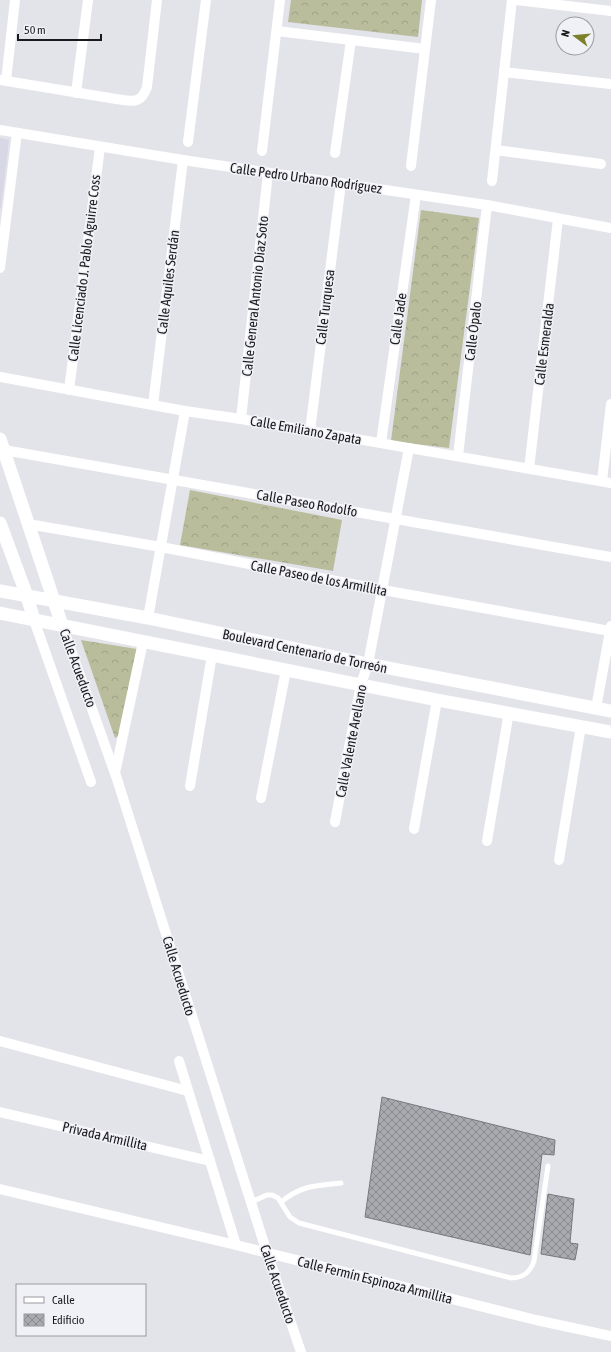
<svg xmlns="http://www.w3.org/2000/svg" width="611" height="1352" viewBox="0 0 611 1352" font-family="'Asap Condensed',sans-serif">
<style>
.built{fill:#d7d7e5}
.forest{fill:url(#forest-crowns)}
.building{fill:url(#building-cross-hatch);stroke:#77777e}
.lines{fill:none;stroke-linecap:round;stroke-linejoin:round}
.service{stroke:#fff;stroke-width:5}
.minor{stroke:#fff;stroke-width:10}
.tertiary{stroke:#fff;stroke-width:13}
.labels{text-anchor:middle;stroke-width:3;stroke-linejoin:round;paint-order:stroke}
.street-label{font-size:14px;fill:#1a1a1c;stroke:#f0f0f7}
</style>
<defs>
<pattern id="forest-crowns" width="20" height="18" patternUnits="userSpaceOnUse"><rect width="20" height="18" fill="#b9bd9c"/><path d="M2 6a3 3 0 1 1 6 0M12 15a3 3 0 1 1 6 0" fill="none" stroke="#9ea286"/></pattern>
<pattern id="building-cross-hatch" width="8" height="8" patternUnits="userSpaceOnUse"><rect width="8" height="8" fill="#a9a9b0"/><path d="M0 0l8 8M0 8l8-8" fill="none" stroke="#89898e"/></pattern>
</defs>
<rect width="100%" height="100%" fill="#e3e3ea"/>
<polygon class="built" points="0,138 9,140 1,208 0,208"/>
<g class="forest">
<polygon points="291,0 422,0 418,37 288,22"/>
<polygon points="421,210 479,218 449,448 391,441"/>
<polygon points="190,490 342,520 333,571 180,545"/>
<polygon points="81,640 137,649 120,735 115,738"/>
</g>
<g class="building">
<polygon points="382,1097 555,1140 554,1155 542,1154 530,1255 365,1217"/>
<polygon points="548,1194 574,1199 570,1243 578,1244 575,1260 541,1254"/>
</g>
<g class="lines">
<g class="service">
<path d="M251,1202L267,1195H272L278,1198L290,1217L299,1223L511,1278C523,1278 530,1273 534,1261L548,1166"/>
<path d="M281,1202C302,1185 315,1186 341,1183"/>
</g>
<g class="minor">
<polyline points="516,0 611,11"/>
<polyline points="277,31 425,49"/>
<polyline points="504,72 610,84"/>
<path d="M0,80L116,99C132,101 141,105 147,87L157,0"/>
<polyline points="6,81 15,0"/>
<polyline points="76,93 88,0"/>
<polyline points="0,130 183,160 487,205 611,228"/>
<polyline points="188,142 206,0"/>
<polyline points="496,150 601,164"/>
<polyline points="262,151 280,0"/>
<polyline points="335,153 351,40"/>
<polyline points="411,166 431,0"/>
<polyline points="492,181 512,0"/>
<polyline points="0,268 17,133"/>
<polyline points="0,377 185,411 241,419 611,483"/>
<polyline points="69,390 100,147"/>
<polyline points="153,405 183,160"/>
<polyline points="241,419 268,173"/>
<polyline points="310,431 341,183"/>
<polyline points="381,443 416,195"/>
<polyline points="4,450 611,557"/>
<polyline points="458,456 487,205"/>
<polyline points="529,469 558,219"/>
<polyline points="602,481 611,404"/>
<polyline points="28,524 161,547 383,590 610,631"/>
<polyline points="148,618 185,411"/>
<polyline points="34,620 91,782"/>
<polyline points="62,625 117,779 267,1253 301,1352"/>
<polyline points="596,708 611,626"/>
<polyline points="115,773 143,642"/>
<polyline points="190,786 212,655"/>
<polyline points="261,798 286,670"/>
<polyline points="335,822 361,684 368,664 409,448"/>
<polyline points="414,829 437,700"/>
<polyline points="487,841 509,712"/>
<polyline points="559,860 581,726"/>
<polyline points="0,1041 188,1091"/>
<polyline points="179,1061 236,1245"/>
<polyline points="0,1112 210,1161"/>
<polyline points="0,1189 236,1245 536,1320 611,1336"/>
</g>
<g class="tertiary">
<polyline points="0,439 62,625"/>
<polyline points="0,523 27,596 34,620"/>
<polyline points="0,591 148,618 368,664 611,711"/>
<polyline points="0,613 437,700 611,732"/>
</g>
</g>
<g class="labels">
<g class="street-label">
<text transform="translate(306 178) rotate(8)" y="5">Calle Pedro Urbano Rodríguez</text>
<text transform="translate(84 268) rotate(-83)" y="5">Calle Licenciado J. Pablo Aguirre Coss</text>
<text transform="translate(168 282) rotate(-83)" y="5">Calle Aquiles Serdán</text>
<text transform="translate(255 296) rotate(-84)" y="5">Calle General Antonio Díaz Soto</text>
<text transform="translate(325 307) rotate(-83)" y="5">Calle Turquesa</text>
<text transform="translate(398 319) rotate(-82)" y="5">Calle Jade</text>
<text transform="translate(473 331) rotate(-83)" y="5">Calle Ópalo</text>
<text transform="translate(544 344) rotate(-83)" y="5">Calle Esmeralda</text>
<text transform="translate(306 430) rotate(10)" y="5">Calle Emiliano Zapata</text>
<text transform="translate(307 503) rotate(10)" y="5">Calle Paseo Rodolfo</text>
<text transform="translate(319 578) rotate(11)" y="5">Calle Paseo de los Armillita</text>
<text transform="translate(305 651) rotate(12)" y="5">Boulevard Centenario de Torreón</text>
<text transform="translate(78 668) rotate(70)" y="5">Calle Acueducto</text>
<text transform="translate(351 741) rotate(-79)" y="5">Calle Valente Arellano</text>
<text transform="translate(179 976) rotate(73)" y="5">Calle Acueducto</text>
<text transform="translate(105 1136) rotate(13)" y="5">Privada Armillita</text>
<text transform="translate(375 1280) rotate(14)" y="5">Calle Fermín Espinoza Armillita</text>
<text transform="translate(278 1284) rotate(71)" y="5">Calle Acueducto</text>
</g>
</g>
<rect x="16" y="1284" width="130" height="52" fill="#f0f0f7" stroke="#9a9a9f"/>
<rect x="24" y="1297" width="20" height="6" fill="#ffffff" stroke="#9a9a9f"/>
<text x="52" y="1304" font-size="12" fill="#1a1a1c">Calle</text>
<rect x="24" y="1314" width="20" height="12" fill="url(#building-cross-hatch)" stroke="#9a9a9f"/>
<text x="52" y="1324" font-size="12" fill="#1a1a1c">Edificio</text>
<g transform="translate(575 36) rotate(286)"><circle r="19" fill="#f0f0f7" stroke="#9a9a9f"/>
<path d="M0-3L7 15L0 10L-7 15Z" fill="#7b802a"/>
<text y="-6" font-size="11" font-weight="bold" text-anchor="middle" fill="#1a1a1c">N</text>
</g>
<path d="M18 34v6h83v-6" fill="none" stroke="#1a1a1c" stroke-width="2"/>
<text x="24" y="34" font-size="12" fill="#1a1a1c" stroke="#f0f0f7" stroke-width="3" paint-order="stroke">50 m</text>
</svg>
